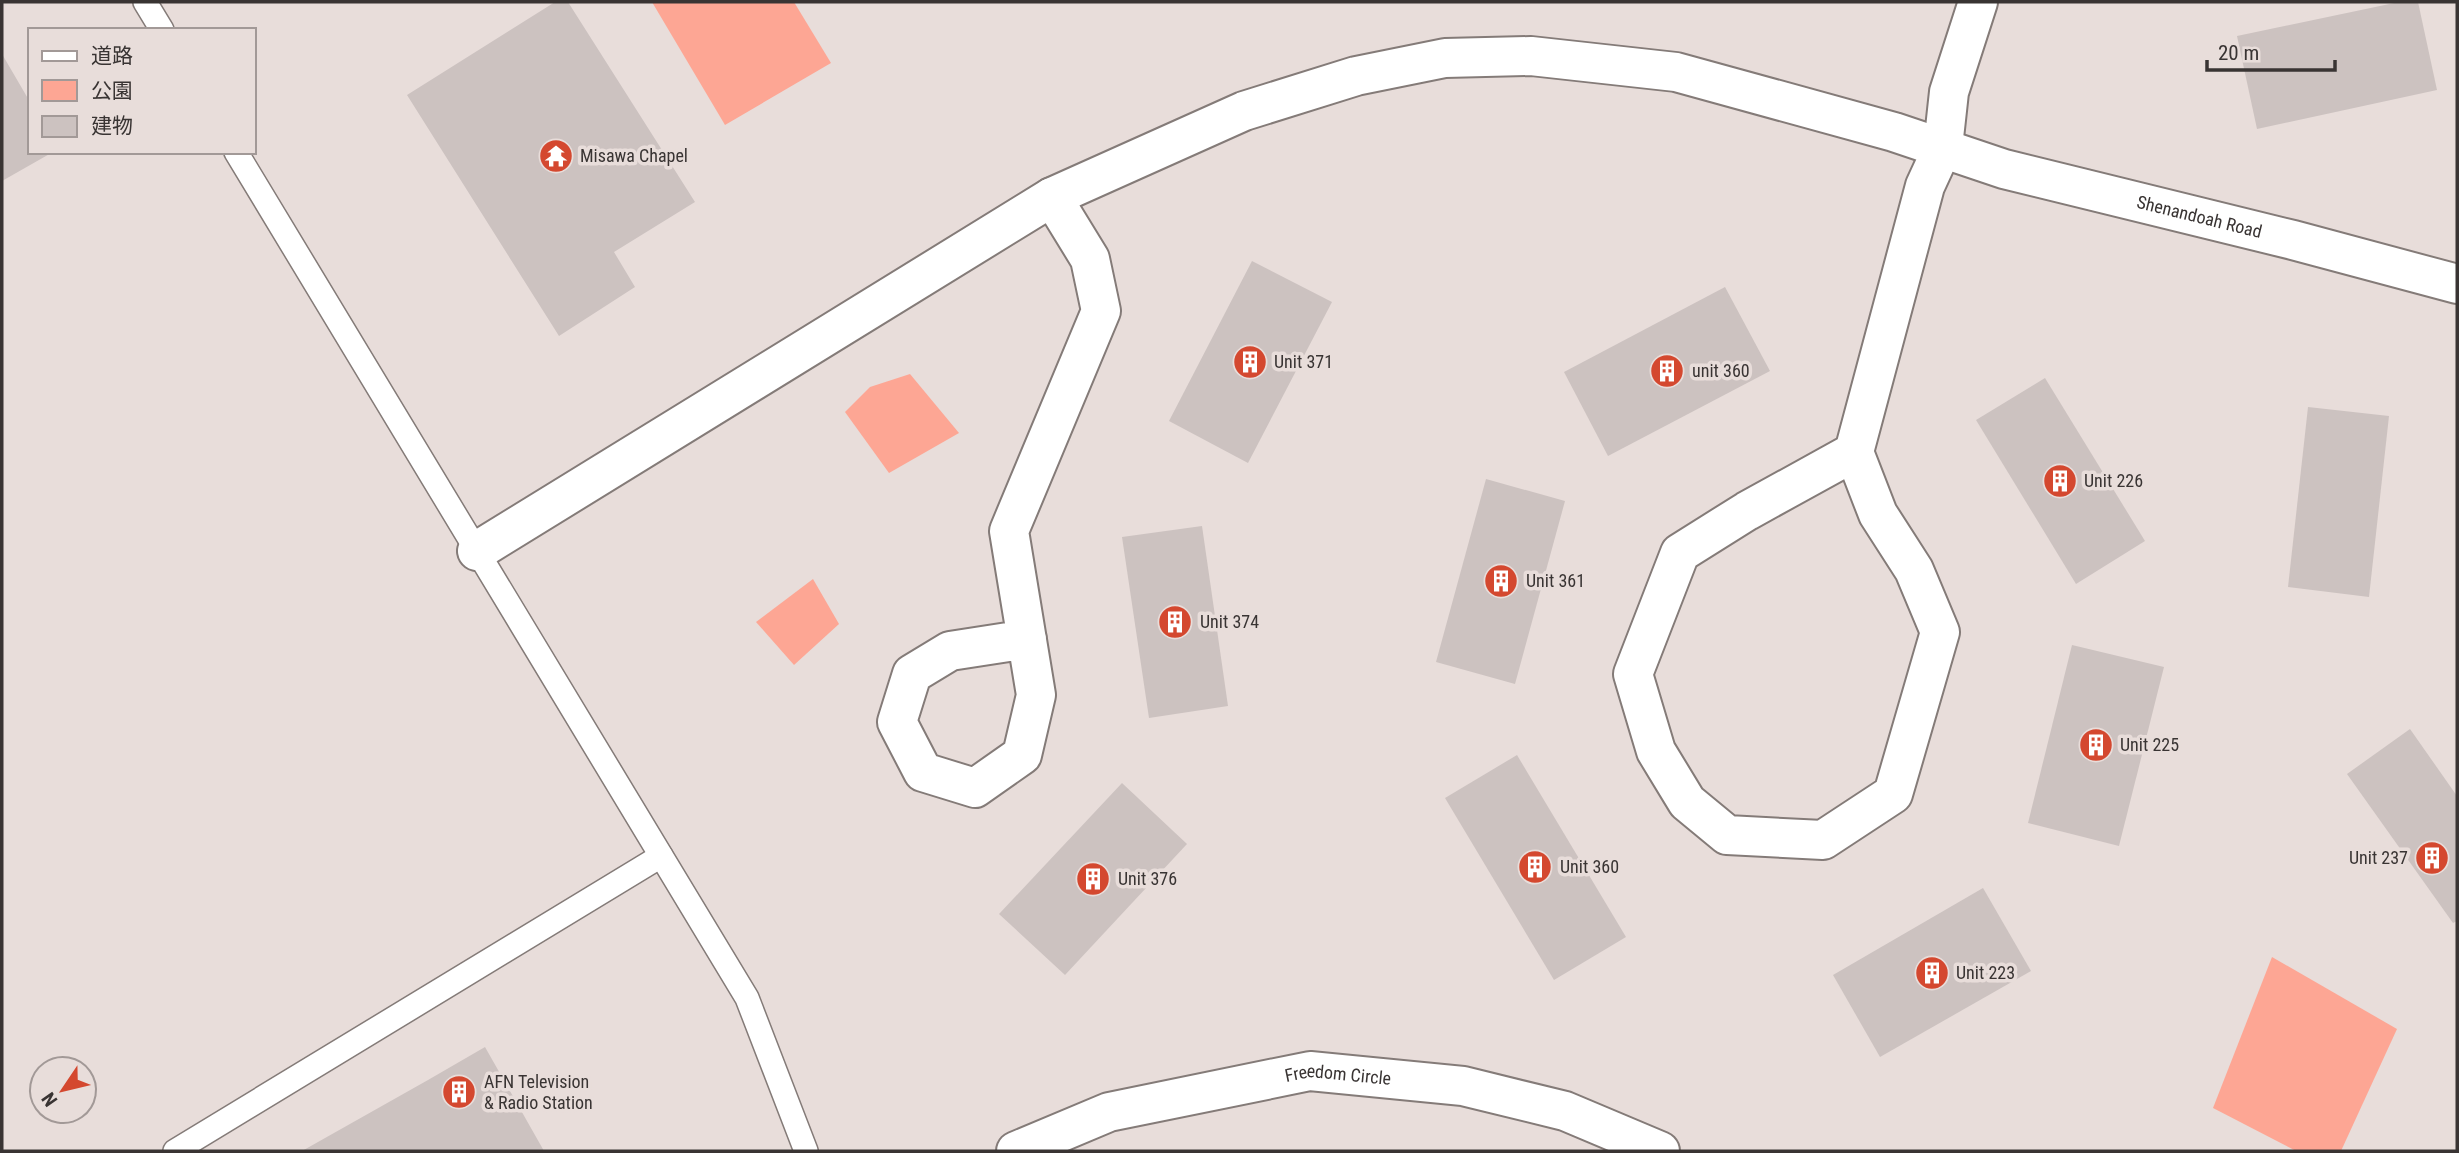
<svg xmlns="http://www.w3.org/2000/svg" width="2459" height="1153" viewBox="0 0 2459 1153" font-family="'Roboto Condensed','Noto Sans JP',sans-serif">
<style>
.green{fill:#fda694}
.building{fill:#ccc2c0}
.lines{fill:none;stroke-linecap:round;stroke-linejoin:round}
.lane-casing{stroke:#847b78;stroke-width:26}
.street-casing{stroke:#847b78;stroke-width:42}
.lane{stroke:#fff;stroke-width:23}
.street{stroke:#fff;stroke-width:38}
.labels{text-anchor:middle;stroke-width:7;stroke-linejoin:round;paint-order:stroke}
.poi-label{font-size:18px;fill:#393433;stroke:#e8ddda;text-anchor:start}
.street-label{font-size:18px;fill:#393433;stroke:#e8ddda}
</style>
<rect width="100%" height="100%" fill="#e8ddda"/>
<g class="green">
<polygon points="652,2 794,2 831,63 725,125"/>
<polygon points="910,374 959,433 889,473 845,412 870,387"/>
<polygon points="813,579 839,624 794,665 756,622"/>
<polygon points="2272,957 2397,1029 2341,1151 2296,1151 2213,1108"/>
</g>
<g class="building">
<polygon points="555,2 568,2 695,202 614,252 635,287 559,336 407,95"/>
<polygon points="2399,2 2418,2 2437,90 2257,129 2237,36"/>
<polygon points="2,54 30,102 30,152 53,152 2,181"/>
<polygon points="1252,261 1332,302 1248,463 1169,421"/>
<polygon points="1725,287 1770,371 1608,456 1564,372"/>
<polygon points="2045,378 2145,541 2076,584 1976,420"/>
<polygon points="2308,407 2389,416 2369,597 2288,587"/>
<polygon points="1486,479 1565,501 1515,684 1436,662"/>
<polygon points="1202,526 1228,706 1149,718 1122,537"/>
<polygon points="2072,645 2164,667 2119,846 2028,823"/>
<polygon points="2410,729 2457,796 2457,921 2453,923 2347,774"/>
<polygon points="1517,755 1626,937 1554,980 1445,798"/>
<polygon points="1122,783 1187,844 1065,975 999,914"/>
<polygon points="1983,888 2031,971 1880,1057 1833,975"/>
<polygon points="485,1047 544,1151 302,1151 428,1080"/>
</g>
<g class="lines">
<g class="lane-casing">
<g id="lane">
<polyline points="145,2 162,30"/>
<polyline points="236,152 747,998 806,1151"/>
<polyline points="175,1151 661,856"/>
</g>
</g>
<g class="street-casing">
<g id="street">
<polyline points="1854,452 1878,514 1914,570 1940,632 1893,794 1823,840 1727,835 1687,802 1656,751 1633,674 1680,553 1747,511 1854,452 1925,186 1943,147 1949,92 1978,2"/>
<path id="s1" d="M477,551L1052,197L1244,111L1356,76L1445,58L1531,56L1676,72L1894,132L2004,169L2293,240L2457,284"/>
<polyline points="1027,639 950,651 912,674 897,722 923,772 975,788 1022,755 1036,695 1009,531 1101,311 1090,259 1052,197"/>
<path id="s2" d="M1016,1151L1109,1112L1310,1071L1463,1086L1565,1111L1660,1151"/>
</g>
</g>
<use href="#lane" class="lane"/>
<use href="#street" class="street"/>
</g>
<defs>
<g id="temple-disc" transform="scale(1.75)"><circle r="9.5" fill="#d4482f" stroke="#e8ddda"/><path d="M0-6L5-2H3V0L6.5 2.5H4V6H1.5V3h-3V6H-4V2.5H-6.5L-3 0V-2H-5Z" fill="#fff"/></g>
<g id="building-disc" transform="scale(1.75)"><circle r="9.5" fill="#d4482f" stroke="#e8ddda"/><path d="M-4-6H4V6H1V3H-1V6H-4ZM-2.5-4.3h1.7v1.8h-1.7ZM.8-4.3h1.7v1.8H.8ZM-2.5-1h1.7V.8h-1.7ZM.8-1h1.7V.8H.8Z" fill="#fff"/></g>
</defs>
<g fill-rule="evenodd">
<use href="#temple-disc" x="556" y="156"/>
<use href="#building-disc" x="1250" y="362"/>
<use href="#building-disc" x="1667" y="371"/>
<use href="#building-disc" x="2060" y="481"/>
<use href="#building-disc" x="1501" y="581"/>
<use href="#building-disc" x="1175" y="622"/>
<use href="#building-disc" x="2096" y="745"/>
<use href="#building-disc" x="2432" y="858"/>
<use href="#building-disc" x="1535" y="867"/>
<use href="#building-disc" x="1093" y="879"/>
<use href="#building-disc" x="1932" y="973"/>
<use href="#building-disc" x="459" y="1092"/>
</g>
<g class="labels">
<g class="poi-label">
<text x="580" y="162">Misawa Chapel</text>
<text x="1274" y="368">Unit 371</text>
<text x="1692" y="377">unit 360</text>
<text x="2084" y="487">Unit 226</text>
<text x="1526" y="587">Unit 361</text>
<text x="1200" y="628">Unit 374</text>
<text x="2120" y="751">Unit 225</text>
<text x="2408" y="864" text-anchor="end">Unit 237</text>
<text x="1560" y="873">Unit 360</text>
<text x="1118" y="885">Unit 376</text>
<text x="1956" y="979">Unit 223</text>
<text x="484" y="1088">AFN Television<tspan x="484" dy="21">&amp; Radio Station</tspan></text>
</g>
<g class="street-label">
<text dy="6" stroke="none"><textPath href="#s1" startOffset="1869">Shenandoah Road</textPath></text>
<text dy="6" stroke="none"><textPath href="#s2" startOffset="334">Freedom Circle</textPath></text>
</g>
</g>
<rect width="2459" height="1153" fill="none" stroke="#393433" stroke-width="7"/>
<rect x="28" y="28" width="228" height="126" fill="#e8ddda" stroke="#a29997" stroke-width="2"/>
<rect x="42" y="51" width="35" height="10" fill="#ffffff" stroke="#a29997" stroke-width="2"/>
<text x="91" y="63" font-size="21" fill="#393433">道路</text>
<rect x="42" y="80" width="35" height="21" fill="#fda694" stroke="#a29997" stroke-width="2"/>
<text x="91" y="98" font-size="21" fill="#393433">公園</text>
<rect x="42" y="116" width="35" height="21" fill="#ccc2c0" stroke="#a29997" stroke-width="2"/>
<text x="91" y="133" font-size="21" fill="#393433">建物</text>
<g transform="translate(63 1090) rotate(235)"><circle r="33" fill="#e8ddda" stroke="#a29997" stroke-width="2"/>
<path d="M0-5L12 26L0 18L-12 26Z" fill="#d4482f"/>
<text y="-10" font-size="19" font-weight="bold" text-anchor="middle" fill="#393433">N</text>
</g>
<path d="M2207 60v10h128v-10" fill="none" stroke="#393433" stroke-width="3.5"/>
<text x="2218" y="60" font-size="21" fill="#393433" stroke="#e8ddda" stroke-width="5" paint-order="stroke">20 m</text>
</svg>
